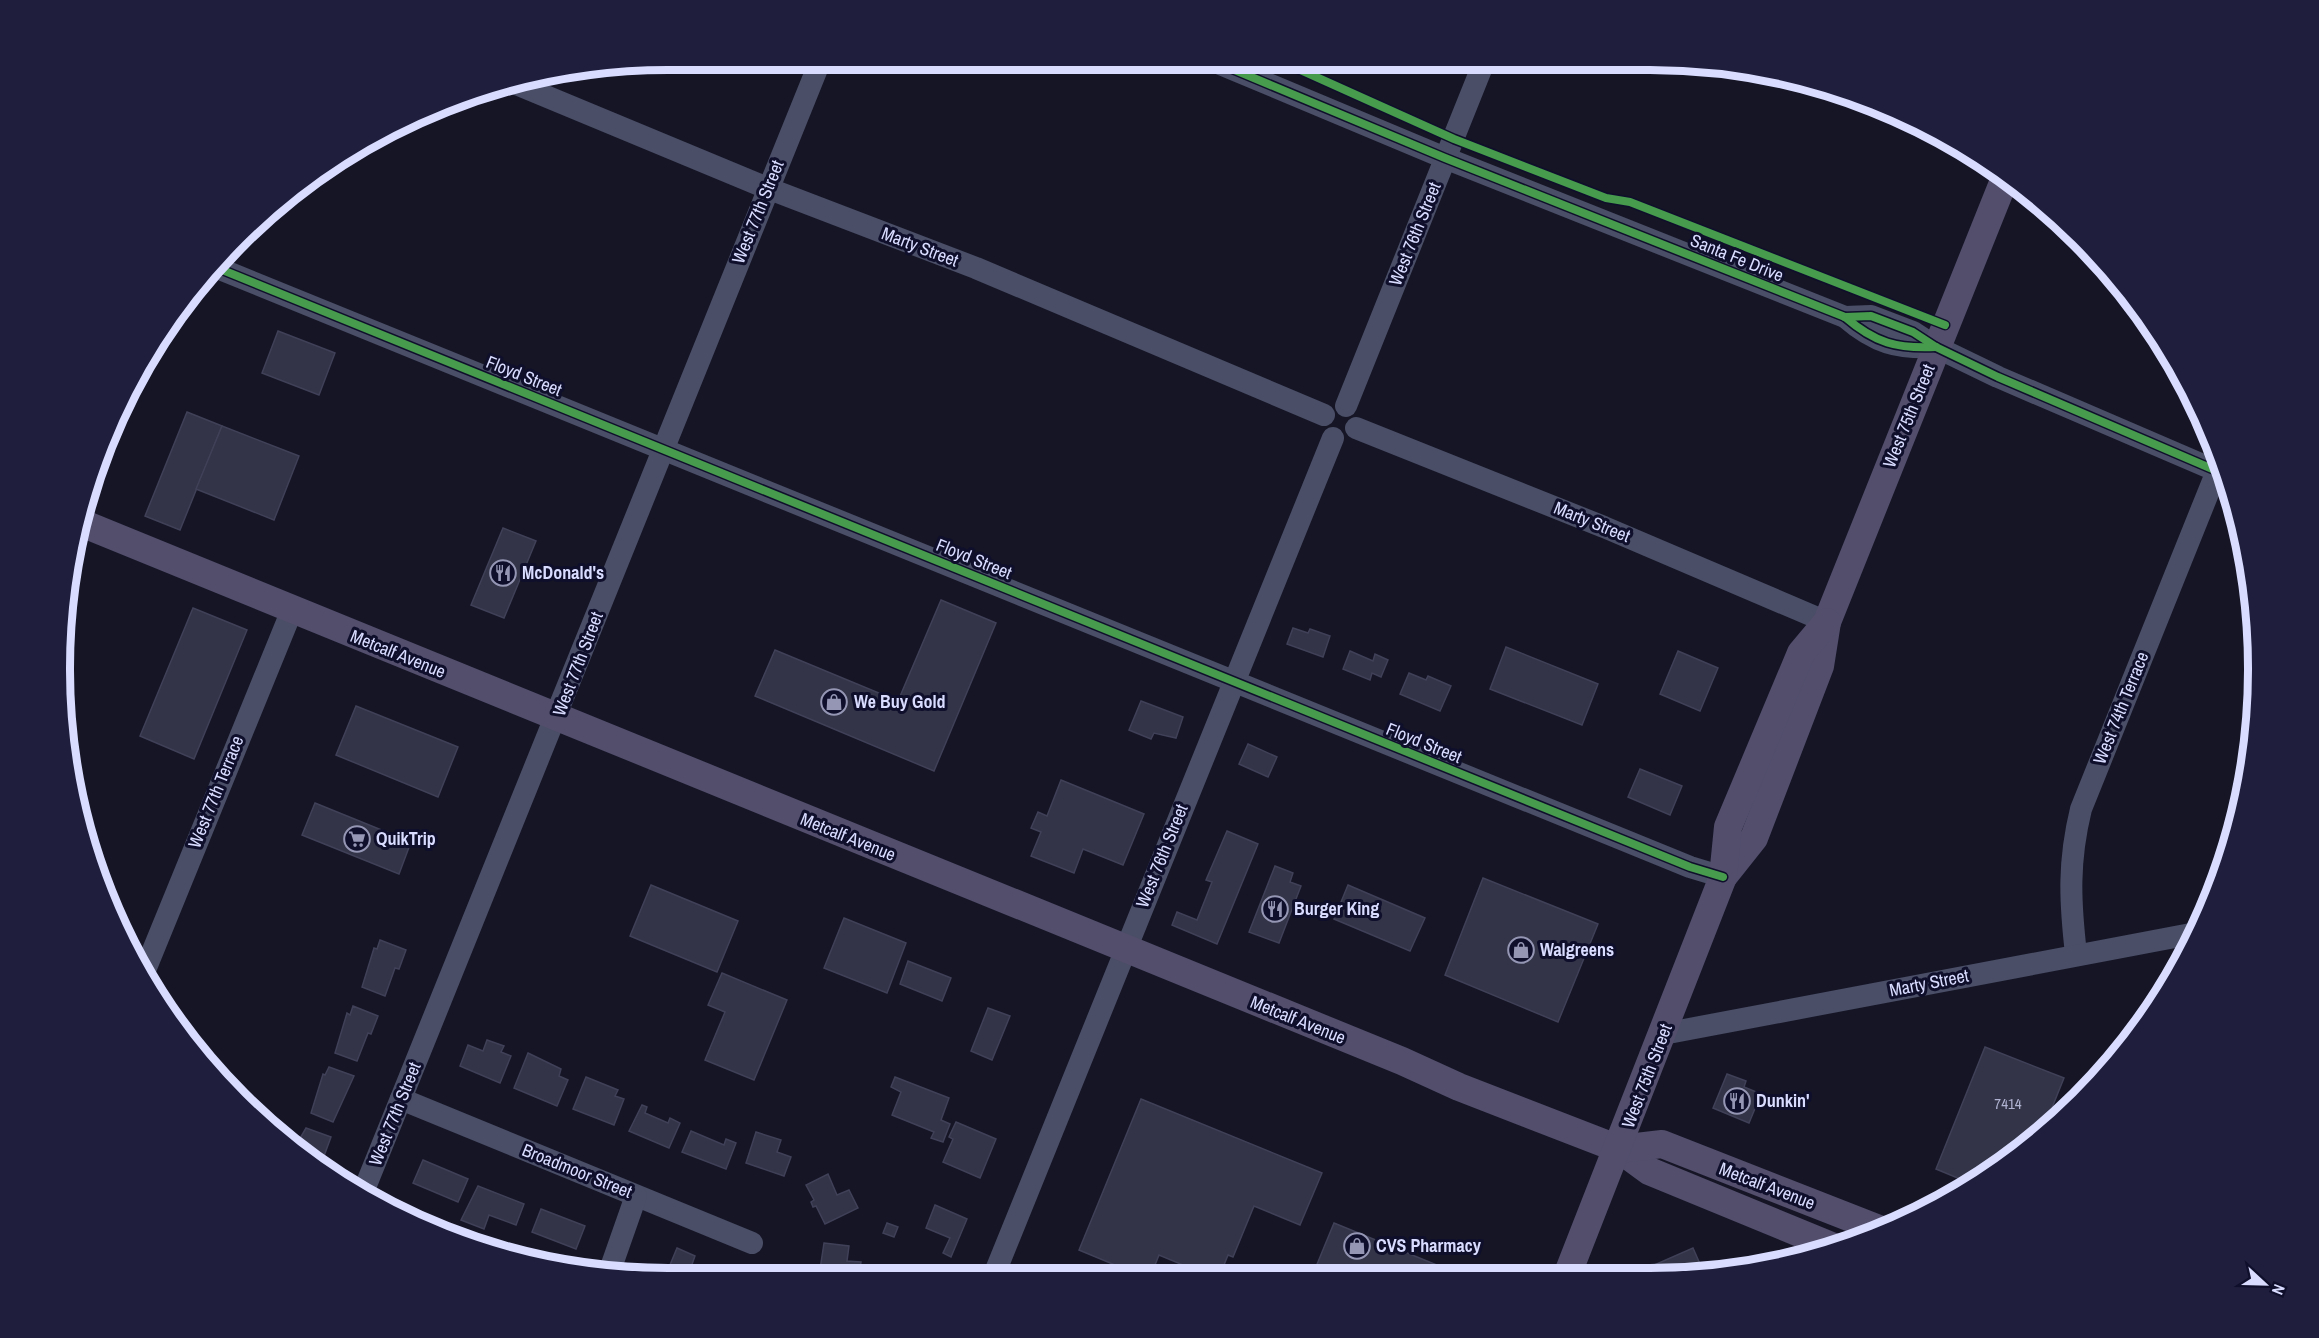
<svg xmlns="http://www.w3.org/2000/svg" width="2319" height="1338" viewBox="0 0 2319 1338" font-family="'Archivo Narrow',sans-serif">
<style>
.building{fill:#333447;stroke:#404058;stroke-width:1.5}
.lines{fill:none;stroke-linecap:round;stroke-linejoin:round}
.minor{stroke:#4a4e66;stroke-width:22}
.major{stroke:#524e6c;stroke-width:28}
.cycleway-casing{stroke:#0f0f2c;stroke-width:11}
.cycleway{stroke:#469c4c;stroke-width:8}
.labels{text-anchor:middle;stroke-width:6;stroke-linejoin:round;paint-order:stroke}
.number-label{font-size:15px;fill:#b0b2d1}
.street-label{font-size:18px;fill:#d9dcff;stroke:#0f0f2c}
.poi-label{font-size:18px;font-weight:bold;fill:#d9dcff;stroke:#0f0f2c;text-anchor:start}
.rim{fill:none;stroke:#d9dcff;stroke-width:8}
</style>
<rect width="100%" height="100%" fill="#151526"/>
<g class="building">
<polygon points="278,331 335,353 319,395 262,373"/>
<polygon points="187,412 222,426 180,530 145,516"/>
<polygon points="222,426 299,456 274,520 196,489"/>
<polygon points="503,528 536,541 504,618 471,605"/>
<polygon points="941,600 996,623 934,771 755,696 775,650 898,701"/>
<polygon points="193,608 247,630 194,759 140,736"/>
<polygon points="1293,628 1308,633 1310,629 1330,636 1323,657 1287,644"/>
<polygon points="1506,647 1598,684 1582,725 1490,689"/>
<polygon points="1350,651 1373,661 1375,654 1388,660 1381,677 1372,673 1370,680 1343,669"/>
<polygon points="1678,651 1718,668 1700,711 1660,694"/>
<polygon points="1409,673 1426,680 1428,676 1451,686 1440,711 1400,694"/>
<polygon points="1141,701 1183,717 1176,738 1154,733 1151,739 1129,730"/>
<polygon points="356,706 458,747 438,797 336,755"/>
<polygon points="1248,744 1277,757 1268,777 1239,764"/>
<polygon points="1640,769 1682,786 1670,815 1628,797"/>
<polygon points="1061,780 1144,814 1123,865 1083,849 1074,873 1031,856 1041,832 1031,828 1038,812 1047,816"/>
<polygon points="315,803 411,842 399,874 302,835"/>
<polygon points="1227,831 1258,844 1217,944 1172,925 1177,912 1197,920 1212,882 1206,880"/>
<polygon points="1275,866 1293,873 1290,882 1301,886 1279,943 1249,932"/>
<polygon points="1483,878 1598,924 1558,1022 1445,975"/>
<polygon points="651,885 738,921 717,972 630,936"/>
<polygon points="1348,885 1425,918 1410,951 1334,919"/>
<polygon points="844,918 906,943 887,993 824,968"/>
<polygon points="380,940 406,950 399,969 395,968 385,996 362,987 374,948 377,949"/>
<polygon points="908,961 951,978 942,1001 900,984"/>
<polygon points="722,973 787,1000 754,1080 705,1060 725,1012 708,1005"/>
<polygon points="353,1006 378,1016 371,1034 368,1033 357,1061 335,1053 347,1013 350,1015"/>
<polygon points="988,1008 1010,1016 992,1060 971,1051"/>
<polygon points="487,1040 504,1046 501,1052 511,1056 500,1083 460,1066 468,1045 483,1051"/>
<polygon points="1985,1047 2064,1078 2043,1130 1988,1176 1972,1184 1936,1169"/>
<polygon points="528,1053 561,1069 559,1076 568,1080 557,1106 514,1088"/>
<polygon points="329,1067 354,1076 333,1122 311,1113 323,1074 325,1075"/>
<polygon points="1727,1074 1746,1081 1744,1087 1761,1094 1749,1123 1713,1108"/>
<polygon points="586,1077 618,1090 615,1096 624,1099 614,1125 573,1109"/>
<polygon points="895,1077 949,1098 941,1120 950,1124 943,1142 931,1138 934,1132 892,1115 901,1092 891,1087"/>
<polygon points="1141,1099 1322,1173 1300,1225 1254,1206 1233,1257 1228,1255 1220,1275 1207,1275 1159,1255 1151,1275 1139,1275 1079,1250"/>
<polygon points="642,1105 647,1107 645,1113 668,1123 670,1118 680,1123 669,1148 629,1131"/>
<polygon points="956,1122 996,1139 980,1178 943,1162 953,1139 949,1137"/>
<polygon points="306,1128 331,1137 324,1156 321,1155 318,1163 295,1147"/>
<polygon points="691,1131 724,1145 726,1139 736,1143 726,1169 682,1152"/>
<polygon points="756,1132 781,1140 777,1152 791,1157 784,1176 746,1163"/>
<polygon points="423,1160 468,1179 458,1202 413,1183"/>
<polygon points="828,1174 837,1195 849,1190 858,1208 825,1224 816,1206 813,1207 811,1202 814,1200 806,1185"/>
<polygon points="478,1186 524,1204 516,1225 489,1215 484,1229 461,1220"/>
<polygon points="935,1205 967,1219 951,1257 943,1253 950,1238 926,1228"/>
<polygon points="541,1209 585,1226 576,1249 532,1232"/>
<polygon points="887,1223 898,1227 894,1237 883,1233"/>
<polygon points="1334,1223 1444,1268 1442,1274 1313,1274"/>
<polygon points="824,1243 849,1246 847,1261 861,1262 859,1276 819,1276"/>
<polygon points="677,1248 695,1256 690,1270 702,1276 665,1277"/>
<polygon points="1693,1248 1704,1273 1636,1273"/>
</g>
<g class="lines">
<g class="minor">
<path d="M1218,63L1445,158L1845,317C1875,343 1897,349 1936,347"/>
<polyline points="514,83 767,188 976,268 1324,415"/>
<polyline points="215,267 1690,867 1723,877"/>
<polyline points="1845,317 1871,316 1913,332 1936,347 1998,377 2224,474"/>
<polyline points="1346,406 1484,62"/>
<polyline points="1356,428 1604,527 1827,622"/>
<path d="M2076,954C2070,901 2068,862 2081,809L2217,471"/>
<polyline points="143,975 292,610"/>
<polyline points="1663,1034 2196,933"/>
<polyline points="401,1099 752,1243"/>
<polyline points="362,1195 819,64"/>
<polyline points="609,1273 636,1196"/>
<polyline points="994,1275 1333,438"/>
</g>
<g class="major">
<polyline points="79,522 1402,1061 1459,1087 1619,1149 1649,1171 1836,1248"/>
<polyline points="1723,877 1754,838 1820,666 1827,622 2005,178"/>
<polyline points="1619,1149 1662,1144 1879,1229"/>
<polyline points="1568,1273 1723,877 1728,827 1801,653 1827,622"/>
</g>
<g class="cycleway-casing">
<g id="cycleway">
<path d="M1218,63L1445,158L1845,317C1875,343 1897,349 1936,347"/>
<polyline points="1285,63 1454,139 1606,198 1630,202 1945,325"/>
<polyline points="215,267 1690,867 1723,877"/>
<polyline points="1845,317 1871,316 1913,332 1936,347 1998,377 2224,474"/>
</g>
</g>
<use href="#cycleway" class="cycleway"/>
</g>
<defs>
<g id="restaurant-ring" transform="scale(1.35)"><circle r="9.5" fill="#0f0f2c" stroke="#9496b3" stroke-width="1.5"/><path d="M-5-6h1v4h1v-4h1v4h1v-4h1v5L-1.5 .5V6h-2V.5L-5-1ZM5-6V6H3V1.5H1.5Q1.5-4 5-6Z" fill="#9496b3"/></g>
<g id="shop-ring" transform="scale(1.35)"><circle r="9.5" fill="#0f0f2c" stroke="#9496b3" stroke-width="1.5"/><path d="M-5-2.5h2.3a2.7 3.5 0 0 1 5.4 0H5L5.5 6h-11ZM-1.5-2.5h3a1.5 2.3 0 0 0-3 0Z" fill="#9496b3"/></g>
<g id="supermarket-ring" transform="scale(1.35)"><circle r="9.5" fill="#0f0f2c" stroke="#9496b3" stroke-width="1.5"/><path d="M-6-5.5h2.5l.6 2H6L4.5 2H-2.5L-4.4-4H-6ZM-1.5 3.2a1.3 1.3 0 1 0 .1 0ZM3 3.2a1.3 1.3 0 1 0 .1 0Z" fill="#9496b3"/></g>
</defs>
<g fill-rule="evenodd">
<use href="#restaurant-ring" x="503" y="573"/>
<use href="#shop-ring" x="834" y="702"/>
<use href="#supermarket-ring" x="357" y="839"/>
<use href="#restaurant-ring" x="1275" y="909"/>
<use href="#shop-ring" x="1521" y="950"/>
<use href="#restaurant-ring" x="1737" y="1101"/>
<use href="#shop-ring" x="1357" y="1246"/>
</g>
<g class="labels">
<g class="number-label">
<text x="2008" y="1109">7414</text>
</g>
<g class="street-label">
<text transform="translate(758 212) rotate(-68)" y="6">West 77th Street</text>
<text transform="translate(1415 234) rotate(-68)" y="6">West 76th Street</text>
<text transform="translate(920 247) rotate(21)" y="6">Marty Street</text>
<text transform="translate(1737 258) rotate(22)" y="6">Santa Fe Drive</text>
<text transform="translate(524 376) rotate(22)" y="6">Floyd Street</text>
<text transform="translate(1909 416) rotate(-68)" y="6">West 75th Street</text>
<text transform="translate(1592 522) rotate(22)" y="6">Marty Street</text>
<text transform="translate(974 559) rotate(22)" y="6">Floyd Street</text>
<text transform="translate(398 654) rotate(22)" y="6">Metcalf Avenue</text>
<text transform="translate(578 664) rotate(-69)" y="6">West 77th Street</text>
<text transform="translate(2121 708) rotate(-68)" y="6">West 74th Terrace</text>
<text transform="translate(1424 743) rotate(22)" y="6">Floyd Street</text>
<text transform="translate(216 792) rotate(-68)" y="6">West 77th Terrace</text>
<text transform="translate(848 837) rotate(22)" y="6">Metcalf Avenue</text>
<text transform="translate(1162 856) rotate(-68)" y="6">West 76th Street</text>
<text transform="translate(1929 983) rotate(-11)" y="6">Marty Street</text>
<text transform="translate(1298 1020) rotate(22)" y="6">Metcalf Avenue</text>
<text transform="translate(1647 1076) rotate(-69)" y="6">West 75th Street</text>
<text transform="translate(395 1114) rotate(-68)" y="6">West 77th Street</text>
<text transform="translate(577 1171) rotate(22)" y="6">Broadmoor Street</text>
<text transform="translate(1767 1186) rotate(21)" y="6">Metcalf Avenue</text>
</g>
<g class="poi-label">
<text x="522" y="579">McDonald's</text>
<text x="854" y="708">We Buy Gold</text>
<text x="376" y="845">QuikTrip</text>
<text x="1294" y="915">Burger King</text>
<text x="1540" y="956">Walgreens</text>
<text x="1756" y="1107">Dunkin'</text>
<text x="1376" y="1252">CVS Pharmacy</text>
</g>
</g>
<path d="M0 0H2319V1338H0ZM668 70H1650A598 598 0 0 1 2248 668V670A598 598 0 0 1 1650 1268H668A598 598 0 0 1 70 670V668A598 598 0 0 1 668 70Z" fill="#1f1f3d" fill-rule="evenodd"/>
<path class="rim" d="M668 70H1650A598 598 0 0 1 2248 668V670A598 598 0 0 1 1650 1268H668A598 598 0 0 1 70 670V668A598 598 0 0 1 668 70Z"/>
<g transform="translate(2265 1284) rotate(112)" stroke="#0f0f2c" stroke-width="4.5" paint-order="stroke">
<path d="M0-4.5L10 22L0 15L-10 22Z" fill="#d9dcff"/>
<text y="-9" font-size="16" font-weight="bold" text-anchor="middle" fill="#d9dcff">N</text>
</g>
</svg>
